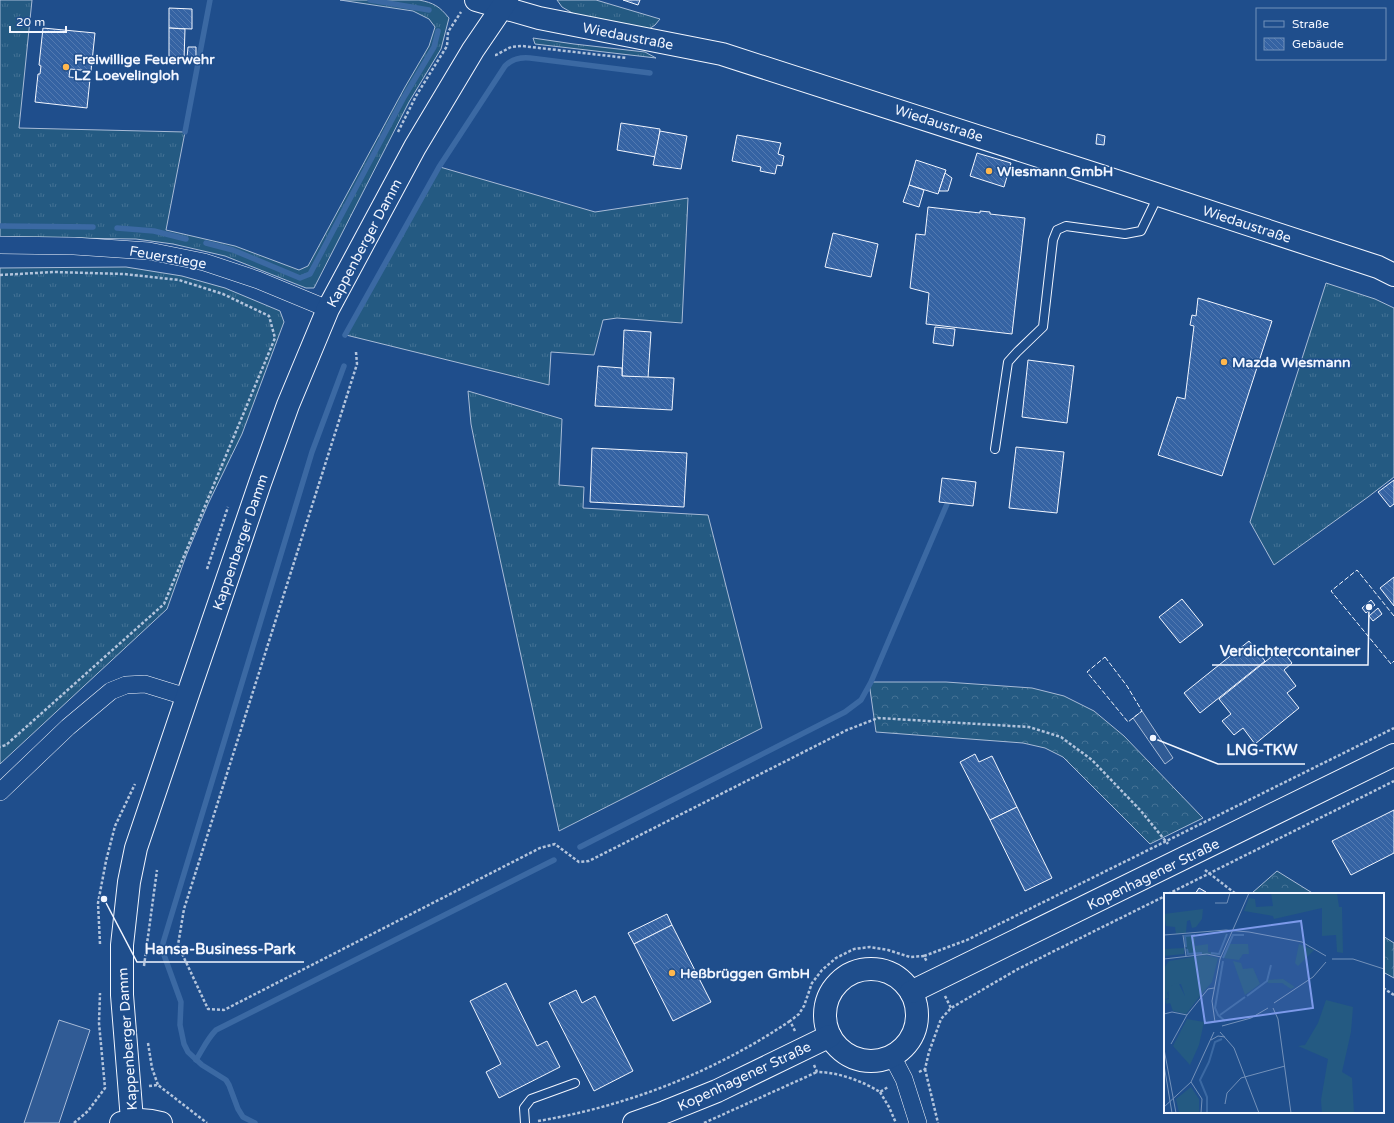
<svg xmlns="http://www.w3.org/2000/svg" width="1394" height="1123" viewBox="0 0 1394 1123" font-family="'Varela Round',sans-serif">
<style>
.grass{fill:url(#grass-tufts);stroke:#a8bbd7}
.forest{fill:url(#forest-crowns);stroke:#a8bbd7}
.parking{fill:#305b95;stroke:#a8bbd7}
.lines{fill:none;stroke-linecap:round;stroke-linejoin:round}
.stream{stroke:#3b69a3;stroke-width:5.5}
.building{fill:url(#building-back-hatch);stroke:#f2f6ff}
.service-casing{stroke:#f2f6ff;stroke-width:10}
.minor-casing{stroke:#f2f6ff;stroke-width:18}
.secondary-casing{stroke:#f2f6ff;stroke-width:24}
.path{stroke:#b3c4dc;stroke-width:2.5;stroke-dasharray:3 2;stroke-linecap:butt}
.service{stroke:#1f4e8c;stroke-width:8}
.minor{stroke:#1f4e8c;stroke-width:17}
.secondary{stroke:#1f4e8c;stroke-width:22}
.fence{stroke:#f2f6ff;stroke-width:1;stroke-dasharray:5 2;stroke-linecap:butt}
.poi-dot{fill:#ffb74d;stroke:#1f4e8c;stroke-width:1.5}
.labels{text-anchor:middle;stroke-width:3;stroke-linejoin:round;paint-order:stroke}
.street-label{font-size:14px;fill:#f2f6ff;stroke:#1f4e8c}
.poi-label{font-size:14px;font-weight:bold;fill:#f2f6ff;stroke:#1f4e8c;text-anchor:start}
.inset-river{fill:none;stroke:#3b69a3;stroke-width:2}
.inset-road{fill:none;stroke:#7391ba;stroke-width:1}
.view{fill:#7d9aea;fill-opacity:0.15;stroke:#7d9aea;stroke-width:2}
.inset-edge{fill:none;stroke:#f2f6ff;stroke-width:2}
.leader{fill:none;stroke:#f2f6ff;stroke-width:1.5}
.callout-dot{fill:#f2f6ff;stroke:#1f4e8c;stroke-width:1.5}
.callout-label{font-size:15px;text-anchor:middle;font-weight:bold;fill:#f2f6ff;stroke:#1f4e8c;stroke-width:3;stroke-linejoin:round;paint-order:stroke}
</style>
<defs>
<pattern id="grass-tufts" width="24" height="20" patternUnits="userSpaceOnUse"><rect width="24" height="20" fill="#245a82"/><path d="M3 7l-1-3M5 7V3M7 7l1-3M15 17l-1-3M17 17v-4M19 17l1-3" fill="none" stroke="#447295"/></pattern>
<pattern id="forest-crowns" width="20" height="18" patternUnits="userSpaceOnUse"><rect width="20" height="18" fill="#245a82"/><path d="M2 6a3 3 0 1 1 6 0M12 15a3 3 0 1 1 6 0" fill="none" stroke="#447295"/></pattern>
<pattern id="building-back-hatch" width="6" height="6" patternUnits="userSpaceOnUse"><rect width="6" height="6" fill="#3563a3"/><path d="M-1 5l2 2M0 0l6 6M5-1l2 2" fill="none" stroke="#537ab1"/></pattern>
</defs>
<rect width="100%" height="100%" fill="#1f4e8c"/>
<g class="grass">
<path d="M0,0H32L19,128L185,132L166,230L235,246L299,270L308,266L405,87L429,46L435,27L429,19L413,11L340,0H419C434,3 439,6 449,18L441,49L409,102L314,288H306L225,256L173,244L136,239L0,237Z"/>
<polygon points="557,0 596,0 660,19 655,25 649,29 574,14 562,7"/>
<polygon points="533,38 574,44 645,52 656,58 535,44"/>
<polygon points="440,167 595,212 688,198 682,323 617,318 603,320 594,355 551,352 549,385 346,335"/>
<polygon points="126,267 182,276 225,288 280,311 284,322 242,434 208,504 186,556 167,609 0,764 0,268"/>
<polygon points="1326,283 1375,299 1394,308 1394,477 1368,497 1274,565 1250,522"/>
<polygon points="468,391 562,419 559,485 584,487 583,508 708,515 762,728 559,831 475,444 471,424"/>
</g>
<g class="forest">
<polygon points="869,682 946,682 1032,688 1064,696 1094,711 1124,736 1203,818 1150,844 1063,757 1045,748 1023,743 876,732"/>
<polygon points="1277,871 1314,894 1254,894 1252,893"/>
<polygon points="1383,936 1394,943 1394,978 1383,972"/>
</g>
<g class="parking">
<polygon points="1142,711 1173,758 1165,764 1133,718"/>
<polygon points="59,1020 90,1030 59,1123 24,1123"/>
</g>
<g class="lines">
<g class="stream">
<polyline points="370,0 429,10"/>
<polyline points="185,132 210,0"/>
<polyline points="0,226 93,227"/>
<polyline points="117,228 154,231 186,239"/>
<polyline points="206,243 233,250 300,278 310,274 404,97 434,47 438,31"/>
<path d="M345,335L439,167L505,66C512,59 520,57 530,58L650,73"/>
<polyline points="580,847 845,712 861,700 871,682 947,504"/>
<path d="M196,1060C203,1049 207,1039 216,1030L554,860"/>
<polyline points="255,1123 243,1117 238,1109 229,1085 226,1080 202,1065 188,1052 184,1044 180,1025 181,1002 164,955 163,943 312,452 344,366"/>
</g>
</g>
<g class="building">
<polygon points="623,0 640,0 638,5"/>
<polygon points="169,8 192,9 192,29 169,28"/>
<polygon points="43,28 95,33 91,71 70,69 69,77 90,79 87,108 35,102 38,74 40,74 41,66 39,65"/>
<polygon points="169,28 185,29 184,60 169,59"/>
<polygon points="188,47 196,47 196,58 187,58"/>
<polygon points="621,123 660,129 656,157 617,150"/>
<polygon points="660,131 687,136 681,169 653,165"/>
<polygon points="1097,134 1105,136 1104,145 1096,144"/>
<polygon points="737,135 781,143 778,154 784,156 782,166 777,165 775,174 760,171 761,167 732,161"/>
<polygon points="977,153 1011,163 1004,187 970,176"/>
<polygon points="916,160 946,170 938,194 909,185"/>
<polygon points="945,173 952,178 948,191 939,191"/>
<polygon points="909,185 924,190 919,207 903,202"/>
<polygon points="928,207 980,213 980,211 990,212 990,214 1025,218 1012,334 926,324 929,293 910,288 916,234 925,235"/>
<polygon points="833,233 878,244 871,277 825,267"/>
<polygon points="1198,298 1272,321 1222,476 1158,455 1177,397 1185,399 1194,326 1190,325 1192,315 1196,316"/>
<polygon points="935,327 955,329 953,346 933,343"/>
<polygon points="624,330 651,332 648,378 622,376"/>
<polygon points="1028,360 1074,366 1067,423 1022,417"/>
<polygon points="598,366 622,368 622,376 674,378 672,410 595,406"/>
<polygon points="1016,447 1064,452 1057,513 1009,508"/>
<polygon points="592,448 687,453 684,507 590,502"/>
<polygon points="942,478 976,482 973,506 939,502"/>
<polygon points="1394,480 1394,504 1390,507 1378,492"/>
<polygon points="1394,577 1394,606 1380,588"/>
<polygon points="1182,599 1203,625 1180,643 1159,617"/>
<polygon points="1371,600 1375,605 1366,613 1362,608"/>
<polygon points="1378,608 1382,614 1373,621 1369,616"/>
<polygon points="1249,641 1265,661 1200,713 1184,693"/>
<polygon points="1281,649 1292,663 1284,670 1296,686 1287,693 1299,708 1255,744 1243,728 1234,735 1222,721 1231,714 1219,699"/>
<polygon points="975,754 979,762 992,756 1017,807 990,820 960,762"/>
<polygon points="1017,807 1052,878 1025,891 990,820"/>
<polygon points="1394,810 1394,853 1351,875 1332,841"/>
<polygon points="1199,888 1206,892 1204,894 1195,894"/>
<polygon points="667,914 672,925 634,944 628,933"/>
<polygon points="672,925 711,1002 673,1021 634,944"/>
<polygon points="506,983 537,1046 547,1041 560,1067 499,1098 486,1072 501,1064 470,1001"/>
<polygon points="576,990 582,1003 595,996 633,1071 594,1091 549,1003"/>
</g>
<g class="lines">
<g class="service-casing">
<g id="service">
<polyline points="995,449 1008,362 1017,352 1043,327 1053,240 1057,230 1066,226 1125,234 1141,231 1158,196"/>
<polyline points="525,1123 524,1108 531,1099 575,1083"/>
</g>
</g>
<g class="minor-casing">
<g id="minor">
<polyline points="0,245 74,246 149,251 204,262 258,280 328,309"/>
<polyline points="0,792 68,727 111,691 126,685 145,684 187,697"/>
<polyline points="892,1056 904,1079 918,1123"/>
</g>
</g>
<g class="secondary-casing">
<g id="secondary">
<polyline points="476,0 539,18 722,54 1101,176 1378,267 1394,275"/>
<circle cx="871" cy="1015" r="46"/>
<polyline points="911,992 1394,755"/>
<polyline points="132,1120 122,995 122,945 129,882 136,848 187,697 260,483 288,405 328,309 415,147 473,50 507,0"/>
<path d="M121,1123C134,1119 148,1119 161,1123"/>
<polyline points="634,1123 665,1112 717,1091 830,1036"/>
</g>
</g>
<g class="path">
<polyline points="495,55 496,55 511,47 522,46 627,58"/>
<polyline points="398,132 416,96 447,46 448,32 461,12"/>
<polyline points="0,275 54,272 124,274 179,280 223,294 269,316 275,338 164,604 6,745 0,747"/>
<polyline points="356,352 357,364 184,909 178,945 208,1009 224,1010 540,848 555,844 579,862 589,861 847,730 878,718 1029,727 1061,737 1092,760 1141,811 1168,844"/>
<polyline points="207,569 228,507"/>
<polyline points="1205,870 1236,894"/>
<polyline points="1168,894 1394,781"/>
<polyline points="100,944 98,903 106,861 115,826 135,784"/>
<polyline points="924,956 967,940 1394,728"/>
<polyline points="144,966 157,870"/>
<polyline points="1383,988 1394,995"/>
<polyline points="945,996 951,1008"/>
<polyline points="795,1031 790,1021 799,1014 804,1006 812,983 822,970 836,958 854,949 870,947 888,950 910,957 924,956 927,962"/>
<polyline points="148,1043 152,1068 158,1085"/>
<path d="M814,1065L817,1072C838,1072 862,1081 880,1092L888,1087"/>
<polyline points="925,1069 938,1123"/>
<polyline points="919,1072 925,1069 929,1052 941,1019 951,1008 1018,969 1165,896"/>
<polyline points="149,1086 158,1085 207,1123"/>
<polyline points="880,1092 889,1107 896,1123"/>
<path d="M538,1121C628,1106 714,1072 790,1021"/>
<polyline points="74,1123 88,1111 105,1088 99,1023 100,993"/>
<polyline points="704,1123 817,1072"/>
</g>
<use href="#service" class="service"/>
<use href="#minor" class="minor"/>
<use href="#secondary" class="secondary"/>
<g class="fence">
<polyline points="1394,616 1357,570 1331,591 1391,664 1394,661"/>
<polygon points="1105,657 1127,686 1142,711 1128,722 1087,672"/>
</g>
</g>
<g class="poi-dot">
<circle cx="66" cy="67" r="4"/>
<circle cx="989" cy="171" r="4"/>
<circle cx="1224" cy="362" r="4"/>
<circle cx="672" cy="973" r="4"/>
</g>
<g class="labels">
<g class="street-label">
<text transform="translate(628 36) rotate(11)" y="5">Wiedaustraße</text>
<text transform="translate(939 123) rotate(18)" y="5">Wiedaustraße</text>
<text transform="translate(1247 224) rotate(18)" y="5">Wiedaustraße</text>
<text transform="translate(364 243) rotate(-62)" y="5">Kappenberger Damm</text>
<text transform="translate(168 257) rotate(10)" y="5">Feuerstiege</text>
<text transform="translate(240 542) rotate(-71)" y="5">Kappenberger Damm</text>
<text transform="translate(1153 874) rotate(-26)" y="5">Kopenhagener Straße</text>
<text transform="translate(127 1039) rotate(-94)" y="5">Kappenberger Damm</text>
<text transform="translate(744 1076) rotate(-25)" y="5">Kopenhagener Straße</text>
</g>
<g class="poi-label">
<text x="74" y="64">Freiwillige Feuerwehr<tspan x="74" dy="16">LZ Loevelingloh</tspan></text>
<text x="997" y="176">Wiesmann GmbH</text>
<text x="1232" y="367">Mazda Wiesmann</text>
<text x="680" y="978">Heßbrüggen GmbH</text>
</g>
</g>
<g transform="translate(1164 893)">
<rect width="220" height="220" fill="#1f4e8c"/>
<path d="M107,0H173L175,14H178L179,60L173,59L172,42L158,43V15L110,26L109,23L80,18L85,5L91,6L92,14L109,13ZM39,16L38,26L32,34L28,35L26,27L23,28L22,40L12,41L11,34L2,33L0,21ZM55,38L63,40L56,62L23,61L21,43L31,41V53L44,51V59L55,60L62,40H44ZM64,51H84L85,61H79L75,67L59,65ZM135,51L150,57L134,73L131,70ZM20,55V61L0,63V56ZM41,62L54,65L48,89L36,103H21L17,91L8,93L3,100L5,105L0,106V75L5,68ZM69,68L77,70L79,76L89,75L96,91L81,102ZM23,126L40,129L35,152L26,172L9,153ZM27,194L35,206V220H15L12,206Z" fill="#245a82"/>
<path d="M119,86L131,94L127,96L118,90H104L103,87ZM162,107L189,114L187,139L178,179L188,185L190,220H158L157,207L164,166L134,153L141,152L154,130Z" fill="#245a82"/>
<path d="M14,89L21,103H36L22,121L9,118L6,110L2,111L1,107L5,106L4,95Z" fill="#245a82"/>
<path class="inset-river" d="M22,54L21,43L31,42M23,56L24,61L38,60M47,60L55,61L63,41M59,65L69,42H80M59,68L51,115L54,122L61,128M83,103L103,88L107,72M56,122L81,104M43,220V204L36,187L45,169L51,149L58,146"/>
<path class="inset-road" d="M51,10H63L66,0M0,42L62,37L85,39L138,49L162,63M19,42L22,63M0,66L43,61L57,64M168,66H189L220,76M110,110L149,84L162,69M109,115L114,126L127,220M0,121L8,119L23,122M51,129L48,108L56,66L85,0M58,133L87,125L104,115M56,139L70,155L95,220M47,147L54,143L61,144M7,151L23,122L44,96L50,95M0,156L12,220M0,172L8,220M27,189L38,206L37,220M61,211L63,200L77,185L121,173M0,214L27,189L50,139"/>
<path class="view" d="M137,28L149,115L41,130L28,43Z"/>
<rect width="220" height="220" class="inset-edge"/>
</g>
<path class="leader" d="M1369 607L1368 665H1212M1153 738L1218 764H1305M104 899L137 962H304"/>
<g class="callout-dot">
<circle cx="1369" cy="607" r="4"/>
<circle cx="1153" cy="738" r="4"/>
<circle cx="104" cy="899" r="4"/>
</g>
<g class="callout-label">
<text x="1290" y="656">Verdichtercontainer</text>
<text x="1262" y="755">LNG-TKW</text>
<text x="220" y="954">Hansa-Business-Park</text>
</g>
<rect x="1256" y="8" width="130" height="52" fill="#1f4e8c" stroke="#7391ba"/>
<rect x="1264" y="21" width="20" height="6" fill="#1f4e8c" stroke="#7391ba"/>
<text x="1292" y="28" font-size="12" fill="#f2f6ff">Straße</text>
<rect x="1264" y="38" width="20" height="12" fill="url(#building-back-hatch)" stroke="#7391ba"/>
<text x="1292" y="48" font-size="12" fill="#f2f6ff">Gebäude</text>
<path d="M10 26v6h56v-6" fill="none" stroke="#f2f6ff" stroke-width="2"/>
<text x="16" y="26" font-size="12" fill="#f2f6ff" stroke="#1f4e8c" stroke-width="3" paint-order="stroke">20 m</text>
</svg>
